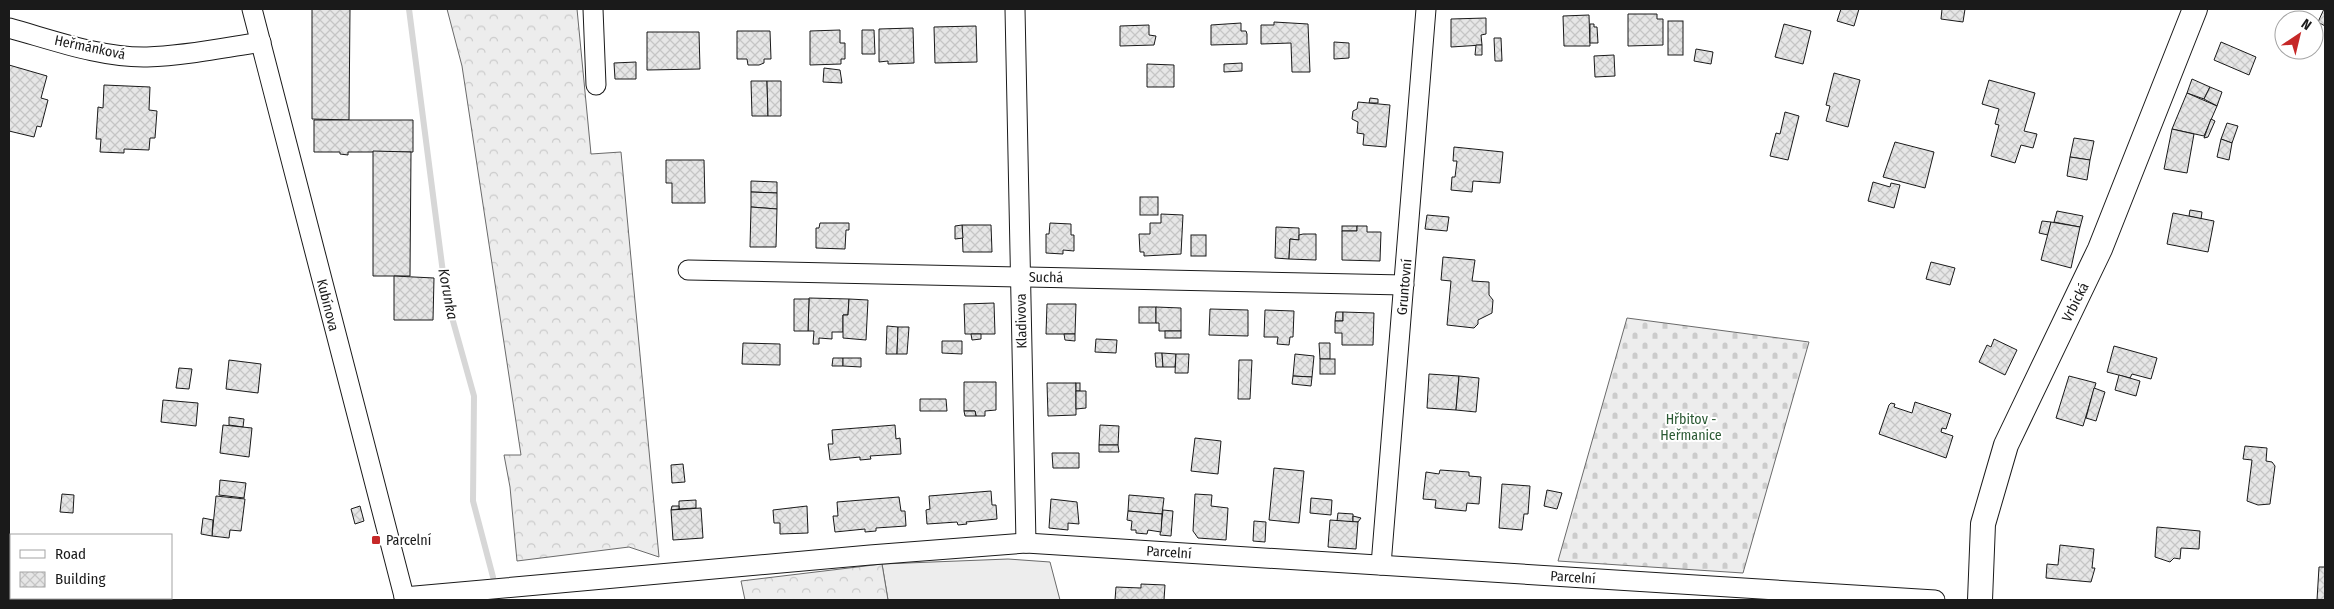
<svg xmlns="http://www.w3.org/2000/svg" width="2334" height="609" viewBox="0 0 2334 609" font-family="'Fira Sans Condensed',sans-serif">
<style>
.built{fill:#ededed;stroke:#6a6a6a}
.forest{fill:url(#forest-crowns);stroke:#6a6a6a}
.cemetery{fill:url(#cemetery-stones);stroke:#6a6a6a}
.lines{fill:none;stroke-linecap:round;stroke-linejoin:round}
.stream{stroke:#d7d7d7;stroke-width:6}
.building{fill:url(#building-cross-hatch);stroke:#1a1a1a}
.minor-casing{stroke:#1a1a1a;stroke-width:21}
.tertiary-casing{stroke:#1a1a1a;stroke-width:26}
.minor{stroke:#fff;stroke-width:19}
.tertiary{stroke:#fff;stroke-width:24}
.poi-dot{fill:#c62828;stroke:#fff;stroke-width:2}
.labels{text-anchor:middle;stroke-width:4;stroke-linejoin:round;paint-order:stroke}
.street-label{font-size:14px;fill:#1a1a1a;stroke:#fff}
.park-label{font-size:14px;fill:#2b5a34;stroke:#fff}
.poi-label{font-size:14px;fill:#1a1a1a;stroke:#fff;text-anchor:start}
.water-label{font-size:15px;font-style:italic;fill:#1a1a1a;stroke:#fff}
</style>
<defs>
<pattern id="forest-crowns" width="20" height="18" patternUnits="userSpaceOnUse" patternTransform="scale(1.25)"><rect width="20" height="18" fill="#ededed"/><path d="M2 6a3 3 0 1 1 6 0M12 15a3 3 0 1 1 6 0" fill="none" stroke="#cbcbcb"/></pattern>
<pattern id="cemetery-stones" width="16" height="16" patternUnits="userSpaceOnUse" patternTransform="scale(1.25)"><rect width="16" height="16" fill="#ededed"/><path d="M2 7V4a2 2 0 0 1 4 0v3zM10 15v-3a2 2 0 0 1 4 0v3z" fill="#cbcbcb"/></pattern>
<pattern id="building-cross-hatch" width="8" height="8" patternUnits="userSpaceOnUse" patternTransform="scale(1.25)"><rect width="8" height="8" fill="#e6e6e6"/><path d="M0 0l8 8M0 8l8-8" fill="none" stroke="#c5c5c5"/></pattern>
</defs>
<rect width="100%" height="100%" fill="#fff"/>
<polygon class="built" points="1008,559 1050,562 1060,600 888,600 882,564"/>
<g class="forest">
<polygon points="447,9 577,9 591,154 621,152 659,557 629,547 517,561 510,487 504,455 521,455 462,66"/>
<polygon points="882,564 888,600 745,600 741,581"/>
</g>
<polygon class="cemetery" points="1627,318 1809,342 1743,573 1558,561"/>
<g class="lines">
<polyline class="stream" points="409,9 446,296 474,396 473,501 493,577"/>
</g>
<g class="building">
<polygon points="312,9 350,9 349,120 312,119"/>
<polygon points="1841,9 1859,9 1854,26 1837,21"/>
<polygon points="1942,9 1965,9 1963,22 1941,19"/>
<polygon points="2324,9 2325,9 2325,26 2318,22"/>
<polygon points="1628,14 1657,14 1657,19 1663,19 1663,45 1628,46"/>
<polygon points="1589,15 1590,46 1564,46 1563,16"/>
<polygon points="1486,18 1486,34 1481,35 1482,45 1451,47 1451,19"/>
<rect x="1668" y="21" width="15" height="34"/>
<polygon points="1274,22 1308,24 1310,72 1292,72 1291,43 1261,44 1261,25 1274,25"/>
<polygon points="1241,23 1241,31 1246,31 1247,34 1247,44 1211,45 1211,25"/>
<polygon points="1590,24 1594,24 1594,27 1597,27 1598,43 1590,43"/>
<polygon points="1784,24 1811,31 1803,64 1775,57"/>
<polygon points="1149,25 1149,35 1156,36 1154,45 1120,46 1120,26"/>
<polygon points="976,26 977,62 935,63 934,27"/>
<polygon points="913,28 914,63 888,64 888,61 879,62 879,29"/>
<polygon points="840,30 840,43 845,43 845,59 841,59 841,64 810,65 810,31"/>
<polygon points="862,30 874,30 875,54 862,54"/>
<polygon points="737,31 770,31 771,59 764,59 764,63 759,65 748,65 747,59 737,59"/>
<polygon points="647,32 699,32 700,69 647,70"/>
<polygon points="1494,38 1501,38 1502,61 1495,61"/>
<polygon points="1334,42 1349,43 1349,58 1334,59"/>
<polygon points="2221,42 2256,57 2249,75 2214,60"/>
<polygon points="1476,45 1482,45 1482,55 1475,55"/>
<polygon points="1696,49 1713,52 1711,64 1694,61"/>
<polygon points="1614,55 1615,76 1595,77 1594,56"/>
<polygon points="636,62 636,79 615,79 614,63"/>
<polygon points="1242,63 1242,71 1224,72 1224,64"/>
<polygon points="1147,64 1174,65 1174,87 1147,87"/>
<polygon points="9,65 47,76 41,98 48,100 41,127 37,126 34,137 9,131 9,133"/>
<polygon points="824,68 840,70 842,83 823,82"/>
<polygon points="1834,73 1860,80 1848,127 1826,121 1830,106 1826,105"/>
<polygon points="2192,79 2210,87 2204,99 2187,93"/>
<polygon points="1989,80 2035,93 2024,131 2037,134 2033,148 2021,145 2015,163 1991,156 1999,125 1995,124 1999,109 1982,104"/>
<polygon points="751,81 767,81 768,116 752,116"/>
<polygon points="767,81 781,81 781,116 768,116"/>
<polygon points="104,85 150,87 149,110 157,111 155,138 150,138 149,150 124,149 124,153 100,152 101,139 96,139 98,107 103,108"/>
<polygon points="2210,87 2222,92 2217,106 2204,99"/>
<polygon points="2187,93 2217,106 2204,136 2172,129"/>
<polygon points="1370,98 1378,99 1378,103 1369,103"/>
<polygon points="1358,102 1390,105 1386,147 1363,145 1364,134 1357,133 1358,122 1352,119 1353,111 1357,109"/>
<polygon points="1785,112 1799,116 1788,160 1770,156 1776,133 1780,134"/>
<polygon points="2211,119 2215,121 2208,137 2204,138"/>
<polygon points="314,120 413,120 413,152 348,152 348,155 340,154 340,152 314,152"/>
<polygon points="2227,123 2238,126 2232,143 2221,139"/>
<polygon points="2172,129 2194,134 2187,173 2164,169"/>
<polygon points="2074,138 2094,141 2090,160 2070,157"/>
<polygon points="2221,139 2232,143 2229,160 2217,157"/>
<polygon points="1895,142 1934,152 1925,188 1883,177"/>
<polygon points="1454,147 1503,152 1500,183 1473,181 1472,192 1451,190 1452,177 1455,177 1457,161 1453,161"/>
<polygon points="373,151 411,152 410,276 373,276"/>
<polygon points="2070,157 2090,160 2087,180 2067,176"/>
<polygon points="666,160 704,160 705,203 672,203 672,183 666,183"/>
<polygon points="751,181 777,182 777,193 751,192"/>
<polygon points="1873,182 1890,187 1891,183 1900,185 1894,208 1868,201"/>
<polygon points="751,192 777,193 777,209 751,207"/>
<rect x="1140" y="197" width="18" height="18"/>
<polygon points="751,207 777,209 776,247 750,247"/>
<polygon points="2190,210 2202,212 2201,219 2189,216"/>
<polygon points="2057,211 2083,216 2080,227 2054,222"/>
<polygon points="2173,213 2214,221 2208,252 2167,244"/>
<polygon points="1161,214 1183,215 1181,254 1144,256 1144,252 1140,252 1139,234 1150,234 1150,223 1161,223"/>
<polygon points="1427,215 1449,217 1447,231 1425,229"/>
<polygon points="2042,221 2051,222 2048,235 2039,233"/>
<polygon points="2051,222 2080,227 2071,268 2041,260"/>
<polygon points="820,223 849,223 849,230 846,230 845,249 816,248 816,228 819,228"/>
<polygon points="1050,223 1071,224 1071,235 1074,235 1074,251 1063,250 1063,254 1046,253 1046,234 1049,234"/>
<polygon points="962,225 991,225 992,252 963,252"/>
<polygon points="962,225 963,238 955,239 955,226"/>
<rect x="1342" y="226" width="15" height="5"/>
<polygon points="1357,226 1367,226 1367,232 1381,232 1380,261 1342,260 1342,231 1357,231"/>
<polygon points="1276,227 1299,228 1299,240 1290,239 1289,259 1275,258"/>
<polygon points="1303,234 1316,234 1316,260 1289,259 1290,239 1299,240 1299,235"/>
<rect x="1191" y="235" width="15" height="21"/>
<polygon points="1443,257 1475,260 1472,281 1489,282 1489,295 1493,300 1492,313 1478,320 1478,324 1474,328 1447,325 1451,281 1441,280"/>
<polygon points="1931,262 1955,268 1950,285 1926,279"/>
<polygon points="394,276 434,278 433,320 394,320"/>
<polygon points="809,298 849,299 848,315 843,315 843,332 832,332 832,339 819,338 819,344 813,344 814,331 808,331"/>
<polygon points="794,299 809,299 808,331 794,331"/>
<polygon points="849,299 868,300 866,340 843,338 843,315 848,315"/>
<polygon points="994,303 995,334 965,334 964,304"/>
<polygon points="1047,304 1076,304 1075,334 1046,334"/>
<rect x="1139" y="307" width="17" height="16"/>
<polygon points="1156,307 1181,308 1181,331 1159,331 1159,323 1156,323"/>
<polygon points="1210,309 1248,310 1248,336 1209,335"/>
<polygon points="1265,310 1294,311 1293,337 1290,337 1289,345 1277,344 1278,337 1264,337"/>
<polygon points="1336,312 1343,312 1343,321 1335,321"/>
<polygon points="1343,312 1374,313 1373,345 1342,345 1342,333 1335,333 1335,321 1343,321"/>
<polygon points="887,326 898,327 897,354 886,354"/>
<polygon points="898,327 909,327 907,354 897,354"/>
<rect x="1165" y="331" width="16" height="7"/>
<polygon points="971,334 981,334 981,339 972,340"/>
<polygon points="1064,334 1075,334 1075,341 1065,340"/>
<polygon points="1096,339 1117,340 1116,353 1095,352"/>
<polygon points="1994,339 2017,350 2005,375 1979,362 1987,345 1991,347"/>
<polygon points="942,341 962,341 962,354 942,353"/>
<polygon points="743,343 780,344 780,365 742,364"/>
<polygon points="1319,343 1330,343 1330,359 1320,359"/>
<polygon points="2114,346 2157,358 2151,379 2132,374 2130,378 2107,372"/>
<polygon points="1155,353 1162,353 1163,367 1156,367"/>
<polygon points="1162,353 1176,354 1175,367 1163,367"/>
<polygon points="1176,354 1189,354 1188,373 1175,373"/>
<polygon points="1295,354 1314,356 1312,377 1293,376"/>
<polygon points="833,358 843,358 843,366 832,366"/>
<polygon points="843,358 861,358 861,367 843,366"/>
<rect x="1320" y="359" width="15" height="15"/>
<polygon points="229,360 261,364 258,393 226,389"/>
<polygon points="1239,360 1252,360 1250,399 1238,399"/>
<polygon points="179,368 192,369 189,389 176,388"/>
<polygon points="1429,374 1459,376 1456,410 1427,408"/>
<polygon points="2119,375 2140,381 2136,396 2115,390"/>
<polygon points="1293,376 1312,377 1311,386 1292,384"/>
<polygon points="1459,376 1479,378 1476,412 1456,410"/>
<polygon points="2069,376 2096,383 2083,426 2056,418"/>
<polygon points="964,382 996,382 996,410 985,411 985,416 976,416 975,411 964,411"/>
<polygon points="1047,383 1076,383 1076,415 1048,416"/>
<rect x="1076" y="383" width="4" height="8"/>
<polygon points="2094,388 2105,392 2096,421 2086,418"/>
<polygon points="1076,391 1086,391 1086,408 1076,409"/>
<polygon points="920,399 946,399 947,411 920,411"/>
<polygon points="163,400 198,403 196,426 161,422"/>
<polygon points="1915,402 1951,414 1946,429 1942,428 1941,432 1953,436 1946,458 1879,434 1889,405 1891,403 1895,404 1894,407 1912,413"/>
<polygon points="964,411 975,411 976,416 965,416"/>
<polygon points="229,417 244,419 243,427 229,425"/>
<polygon points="223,425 252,428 249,457 220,453"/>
<polygon points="895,425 896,439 900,438 901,454 870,456 871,459 860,460 860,457 830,460 828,444 833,444 832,430"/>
<polygon points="1100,425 1119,426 1118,445 1099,445"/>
<polygon points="1195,438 1221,441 1218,474 1191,471"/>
<polygon points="1099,445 1118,445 1119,452 1099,452"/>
<polygon points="2245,446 2267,448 2266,461 2272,462 2275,466 2270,504 2258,505 2247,501 2252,460 2243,459"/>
<polygon points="1052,453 1079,453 1079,468 1053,468"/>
<polygon points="683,464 685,482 672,483 671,465"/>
<polygon points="1274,468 1304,471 1299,523 1269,520"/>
<polygon points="1440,470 1469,472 1469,476 1481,477 1479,504 1467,503 1466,511 1435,508 1436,500 1423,499 1426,472 1439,474"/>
<polygon points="220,480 246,483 244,498 219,495"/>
<polygon points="1502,484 1530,486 1528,514 1524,514 1522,530 1499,528"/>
<polygon points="1547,490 1562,493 1557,509 1544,506"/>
<polygon points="991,491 992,505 996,505 997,519 966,522 967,524 958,525 957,522 927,524 926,510 930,509 929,496"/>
<polygon points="62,494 74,495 73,513 60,512"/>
<polygon points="1195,494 1212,495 1211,506 1228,508 1226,540 1198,538 1193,531"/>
<polygon points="1129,495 1164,498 1162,514 1128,511"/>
<polygon points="216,496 245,499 241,531 230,530 229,538 212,536"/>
<polygon points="899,497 901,511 905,511 906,526 876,528 876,531 865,532 865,529 835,532 833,516 838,516 837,502"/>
<polygon points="1311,498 1332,500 1331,515 1310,513"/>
<polygon points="1051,499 1077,502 1079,524 1068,523 1068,530 1049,528"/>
<polygon points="696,500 696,508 679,509 679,501"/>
<polygon points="360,506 364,521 355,524 351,509"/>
<polygon points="672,506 679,506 679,509 671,510"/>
<polygon points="807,506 808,533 780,534 780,523 774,523 773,510"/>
<polygon points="701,508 703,538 673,540 671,510"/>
<polygon points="1163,510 1173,511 1171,536 1160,535"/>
<polygon points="1128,511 1162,514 1161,532 1148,530 1147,534 1136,533 1136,530 1131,530 1132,521 1127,520"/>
<polygon points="1338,513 1353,514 1353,522 1337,521"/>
<polygon points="1353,516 1361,518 1358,522 1353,522"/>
<polygon points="203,518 213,520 212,536 201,534"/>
<polygon points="1330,520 1358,522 1356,549 1328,547"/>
<polygon points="1254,521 1266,522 1265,542 1253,541"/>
<polygon points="2157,527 2200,531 2199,549 2181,548 2180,559 2174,558 2170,562 2155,557"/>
<polygon points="2060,545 2094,549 2092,568 2095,568 2091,582 2046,578 2047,564 2058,565"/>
<polygon points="2319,567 2325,567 2325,600 2317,600"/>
<polygon points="1141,584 1165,585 1164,600 1115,600 1116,587 1141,588"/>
</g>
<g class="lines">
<g class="minor-casing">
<g id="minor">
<polyline points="252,9 405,600"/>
<polyline points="593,9 596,85"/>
<polyline points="1015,9 1026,543"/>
<path d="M9,28C53,40 101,58 147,57C185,56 223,48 261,42"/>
<polyline points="688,270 1404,285"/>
<polyline points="1381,565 1426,9"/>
<polyline points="404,597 870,555 1026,543 1935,600"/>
</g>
</g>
<g class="tertiary-casing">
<polyline id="tertiary" points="1980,600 1983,524 2006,445 2100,249 2195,9"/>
</g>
<use href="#minor" class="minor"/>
<use href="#tertiary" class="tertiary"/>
</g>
<rect class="poi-dot" x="371" y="535" width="10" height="10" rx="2.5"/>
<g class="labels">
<g class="street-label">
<text transform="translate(90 47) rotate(12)" y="5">Heřmánková</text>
<text transform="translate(1046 277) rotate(1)" y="5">Suchá</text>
<text transform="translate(1404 287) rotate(-85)" y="5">Gruntovní</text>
<text transform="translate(2075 302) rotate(-63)" y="5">Vrbická</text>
<text transform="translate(328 305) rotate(76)" y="5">Kubínova</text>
<text transform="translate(1021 321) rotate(-91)" y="5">Kladivova</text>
<text transform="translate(1169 552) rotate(4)" y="5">Parcelní</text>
<text transform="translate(1573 577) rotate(4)" y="5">Parcelní</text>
</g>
<g class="park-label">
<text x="1691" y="424">Hřbitov -<tspan x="1691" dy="16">Heřmanice</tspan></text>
</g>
<g class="poi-label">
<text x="386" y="545">Parcelní</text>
</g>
<g class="water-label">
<text transform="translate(448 294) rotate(79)" y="5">Korunka</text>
</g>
</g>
<rect width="2334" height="609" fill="none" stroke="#1a1a1a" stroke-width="20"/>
<rect x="10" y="534" width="162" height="65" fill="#ffffff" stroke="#a3a3a3"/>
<rect x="20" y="550" width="25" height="8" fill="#ffffff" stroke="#a3a3a3"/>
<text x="55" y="559" font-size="15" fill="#1a1a1a">Road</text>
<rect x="20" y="572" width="25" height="15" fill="url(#building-cross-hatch)" stroke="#a3a3a3"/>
<text x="55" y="584" font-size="15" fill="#1a1a1a">Building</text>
<g transform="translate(2299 35) rotate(35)"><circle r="24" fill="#ffffff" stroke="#a3a3a3"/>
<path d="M0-4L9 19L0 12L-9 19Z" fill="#c62828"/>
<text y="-8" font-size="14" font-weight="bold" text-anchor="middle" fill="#1a1a1a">N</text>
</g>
</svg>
